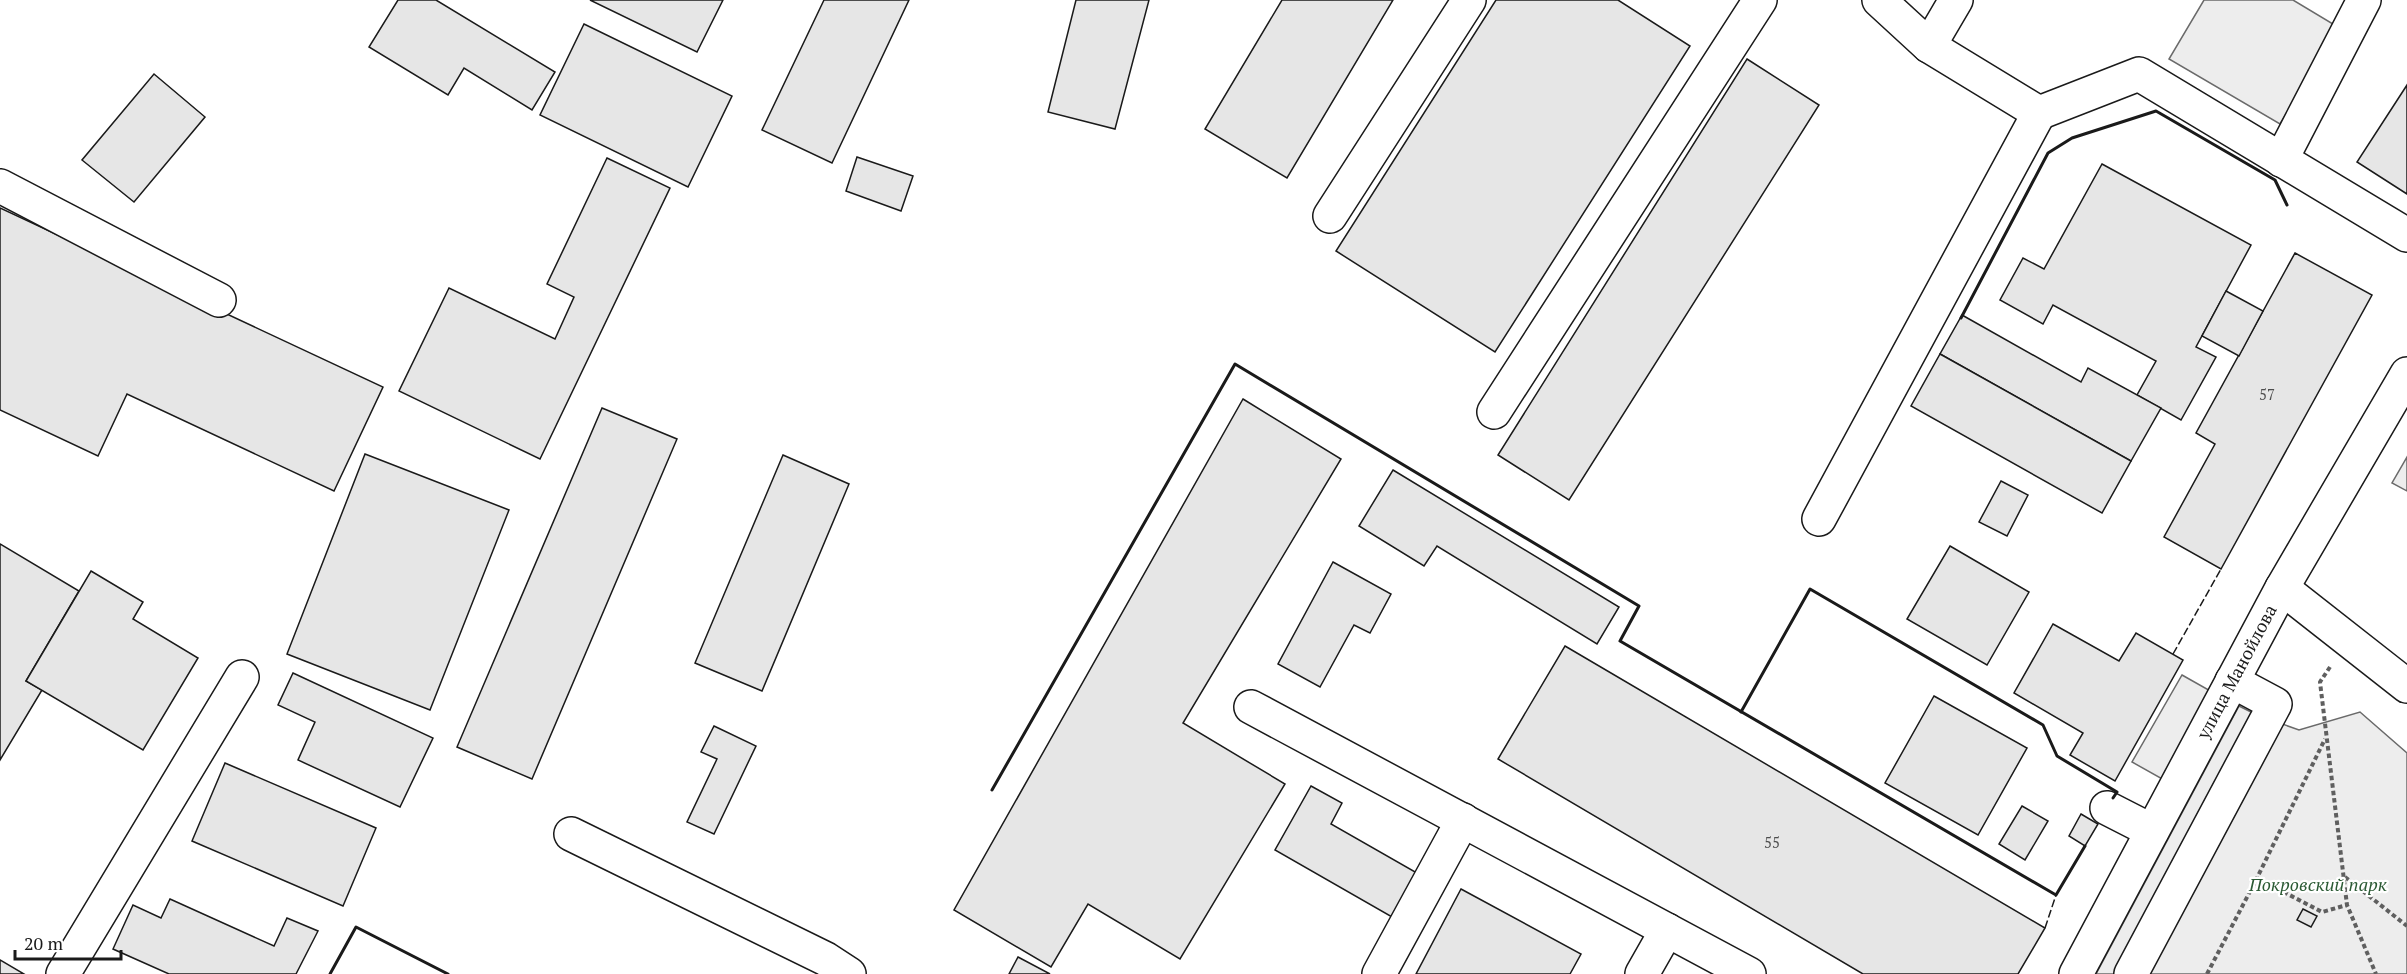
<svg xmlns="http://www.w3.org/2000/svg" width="2407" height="974" viewBox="0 0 2407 974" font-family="'PT Serif',serif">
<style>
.built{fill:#ededed;stroke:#6a6a6a;stroke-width:1.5}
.building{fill:#e6e6e6;stroke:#1a1a1a;stroke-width:1.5}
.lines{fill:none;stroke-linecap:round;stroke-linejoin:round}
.minor-casing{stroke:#1a1a1a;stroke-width:36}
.path{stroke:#5f5f5f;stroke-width:4;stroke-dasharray:4.5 3;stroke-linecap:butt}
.minor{stroke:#fff;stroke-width:33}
.fence{stroke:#1a1a1a;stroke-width:1.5;stroke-dasharray:8 3;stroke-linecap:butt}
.wall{stroke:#1a1a1a;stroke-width:3}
.labels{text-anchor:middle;stroke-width:4.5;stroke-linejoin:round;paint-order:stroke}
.number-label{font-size:15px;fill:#4d4d4d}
.street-label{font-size:18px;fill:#1a1a1a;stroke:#fff}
.park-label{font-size:18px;font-style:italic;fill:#2b5a34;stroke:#fff}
</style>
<rect width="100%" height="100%" fill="#fff"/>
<g class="built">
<polygon points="2204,0 2293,0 2338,27 2280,124 2169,59"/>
<polygon points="2407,457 2407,491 2392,483"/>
<polygon points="2182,675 2214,693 2164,780 2132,762"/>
<polygon points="2239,706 2257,715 2299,730 2360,712 2407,753 2407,974 2096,974"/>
</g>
<g class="building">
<polygon points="398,0 436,0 555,72 532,110 464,68 448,95 369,47"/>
<polygon points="590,0 723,0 697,52"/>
<polygon points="824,0 909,0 832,163 762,130"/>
<polygon points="1076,0 1149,0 1115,129 1048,112"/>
<polygon points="1282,0 1393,0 1287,178 1205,129"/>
<polygon points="1496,0 1618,0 1690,46 1495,352 1336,251"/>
<polygon points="584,24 732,96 688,187 540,115"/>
<polygon points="1747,59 1819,105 1569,500 1498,455"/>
<polygon points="154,74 205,117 134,202 82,160"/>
<polygon points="2407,85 2407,194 2357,162"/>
<polygon points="857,157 913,176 901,211 846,191"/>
<polygon points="607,158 670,188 540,459 399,391 449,288 555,339 574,297 547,284"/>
<polygon points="2102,164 2251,245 2196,347 2216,357 2181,420 2137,395 2156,361 2053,305 2043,324 2000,300 2023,258 2044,269"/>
<polygon points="0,208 383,387 334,491 127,394 98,456 0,410"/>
<polygon points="2295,253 2372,295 2221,569 2164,537 2215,444 2196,433"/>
<polygon points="2226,291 2263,311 2239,356 2202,336"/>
<polygon points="1962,315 2081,382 2088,368 2161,408 2131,461 1940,354"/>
<polygon points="1940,354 2131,461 2102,513 1911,406"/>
<polygon points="1243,399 1341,459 1183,723 1285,784 1180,959 1088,904 1051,967 954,910"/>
<polygon points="602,408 677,439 532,779 457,747"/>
<polygon points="365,454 509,510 430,710 287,654"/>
<polygon points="783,455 849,484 762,691 695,663"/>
<polygon points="1393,470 1619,607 1597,644 1437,546 1424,566 1359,526"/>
<polygon points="2001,481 2028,495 2007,536 1979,522"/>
<polygon points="0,544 79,591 26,681 42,690 0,760"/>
<polygon points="1950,546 2029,592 1987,665 1907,619"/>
<polygon points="1333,562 1391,594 1370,633 1354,625 1320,687 1278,664"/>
<polygon points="91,571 143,602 133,619 198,658 143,750 26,681"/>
<polygon points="2053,624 2119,661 2136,633 2183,660 2115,781 2070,755 2083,733 2014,693"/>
<polygon points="1565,646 2045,928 2018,974 1863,974 1498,759"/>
<polygon points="293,673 433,738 400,807 298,760 315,722 278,705"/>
<polygon points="1934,696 2027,748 1978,835 1885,783"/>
<polygon points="714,726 756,746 714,834 687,822 717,759 701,752"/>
<polygon points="225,763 376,828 343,906 192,841"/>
<polygon points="1311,786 1342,803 1331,824 1417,873 1392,917 1275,850"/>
<polygon points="2022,806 2048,821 2025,860 1999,844"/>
<polygon points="2081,814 2098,824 2085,846 2069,836"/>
<polygon points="1461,889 1581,954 1570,974 1416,974"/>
<polygon points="170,899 274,946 287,918 318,931 296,974 169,974 113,949 133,905 161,918"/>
<polygon points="2303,909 2317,916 2311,927 2297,920"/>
<polygon points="1018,957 1050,974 1009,974"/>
<polygon points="0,960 24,974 0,974"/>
</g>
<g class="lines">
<g class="minor-casing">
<g id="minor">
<polyline points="1879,0 1929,46 2039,113 2139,74 2407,235"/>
<polyline points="1929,46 1956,0"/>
<polyline points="2281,160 2364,0"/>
<polyline points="0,186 219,300"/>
<polyline points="1330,216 1469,0"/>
<polyline points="1494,412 1760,0"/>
<polyline points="1819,519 2039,113"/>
<polyline points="2282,588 2407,686"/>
<polyline points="1251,707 1749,974"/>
<polyline points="2107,808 2152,831"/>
<polyline points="571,834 826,959 849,974"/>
<polyline points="63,974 242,677"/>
<polyline points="1379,974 1463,820"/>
<polyline points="1642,974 1667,930"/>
<polyline points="2076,974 2282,588 2407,374"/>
<polyline points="2131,974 2275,704 2232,681"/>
</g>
</g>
<g class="path">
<polyline points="2330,667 2320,682 2347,905 2376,974"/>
<polyline points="2345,877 2407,926"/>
<polyline points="2257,878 2322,912 2347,905"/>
<polyline points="2207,974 2257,878 2325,739"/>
</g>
<use href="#minor" class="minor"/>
<g class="fence">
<polyline points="2173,654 2221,569"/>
<polyline points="2045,928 2056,895"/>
</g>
<g class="wall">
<polyline points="1961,318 2048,153 2072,138 2156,111 2275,180 2287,205"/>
<polyline points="1741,712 1810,589 2043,725 2057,756 2117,792 2113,798"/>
<polyline points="992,790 1235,364 1639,606 1620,641 2056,895 2085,846"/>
<polyline points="330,974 356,927 448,974"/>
</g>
</g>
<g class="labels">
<g class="number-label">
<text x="2267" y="400">57</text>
<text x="1772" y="848">55</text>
</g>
<g class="street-label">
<text transform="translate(2237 672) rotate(-62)" y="6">улица Манойлова</text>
</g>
<g class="park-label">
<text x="2318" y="891">Покровский парк</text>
</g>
</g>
<path d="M15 950v9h106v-9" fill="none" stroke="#1a1a1a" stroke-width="3"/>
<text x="24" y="950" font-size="18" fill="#1a1a1a" stroke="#ffffff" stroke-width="4.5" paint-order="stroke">20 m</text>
</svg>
